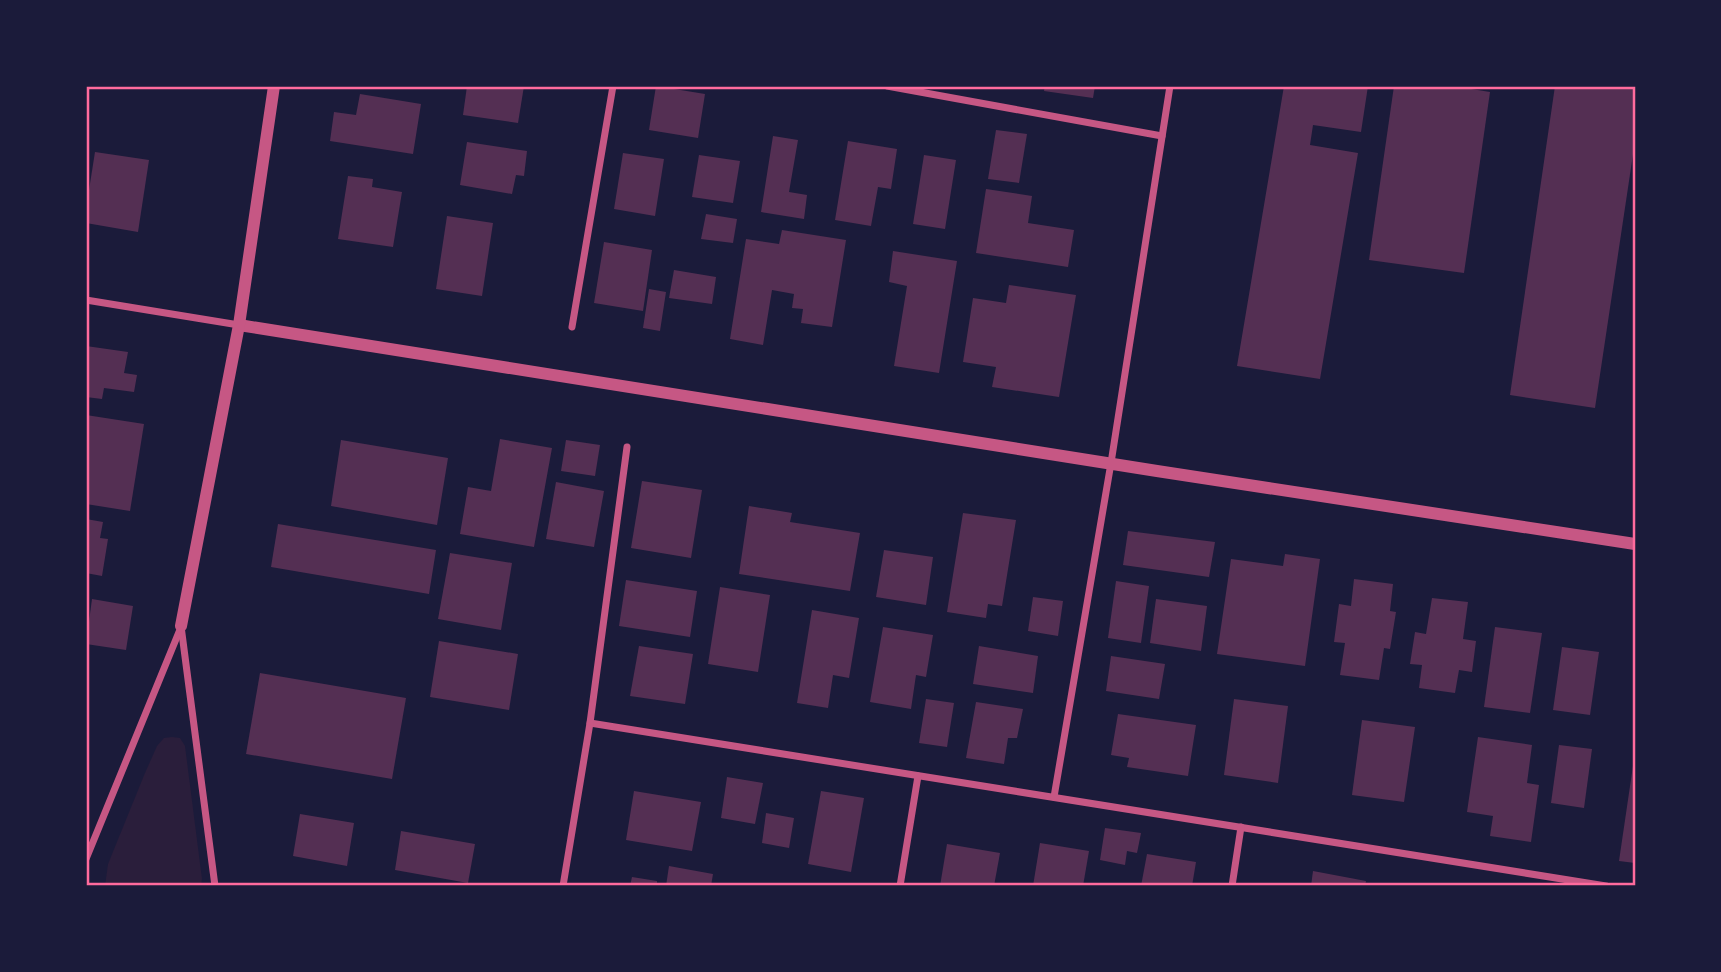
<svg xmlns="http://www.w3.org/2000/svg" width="1721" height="972" viewBox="0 0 1721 972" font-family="'Space Grotesk',sans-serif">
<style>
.green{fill:#2a1e3b}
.building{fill:#542f53}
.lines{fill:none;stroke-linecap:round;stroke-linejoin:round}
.minor{stroke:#c65784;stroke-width:7}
.tertiary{stroke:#c65784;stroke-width:12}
.neatline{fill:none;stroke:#ff6b9d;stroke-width:2.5}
</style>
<rect width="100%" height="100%" fill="#1b1b3a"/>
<polygon class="green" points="172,737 180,738 185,746 202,879 201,886 105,886 108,864 145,773 157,746 164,738"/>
<g class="building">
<polygon points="467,86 524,86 518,123 463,115"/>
<polygon points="656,86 705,94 698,138 649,130"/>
<polygon points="1045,86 1095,86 1093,98 1044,91"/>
<polygon points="1284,86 1368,86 1361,132 1313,125 1310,145 1358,153 1320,379 1237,366"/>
<polygon points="1394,86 1453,86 1490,92 1464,273 1369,260"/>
<polygon points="1555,86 1635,86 1635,141 1595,408 1510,395"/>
<polygon points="360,94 421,104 413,154 330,141 334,112 356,115"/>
<polygon points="996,130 1027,134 1019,183 988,179"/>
<polygon points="773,136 798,140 789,192 807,195 804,219 761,212"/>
<polygon points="848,141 897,149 891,189 878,187 871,226 835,220"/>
<polygon points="467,142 527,151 524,176 516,175 512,194 460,185"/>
<polygon points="95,152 149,160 138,232 86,223 86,209"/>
<polygon points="623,153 664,159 655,216 614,209"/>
<polygon points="699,155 740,161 733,203 692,197"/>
<polygon points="924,155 956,160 945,229 913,224"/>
<polygon points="348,176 373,179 372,187 402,192 393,247 338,239"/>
<polygon points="986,189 1032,196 1028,223 1074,230 1068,267 976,253"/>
<polygon points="706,214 737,219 733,243 701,239"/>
<polygon points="447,216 493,223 482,296 436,289"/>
<polygon points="782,230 846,240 832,327 801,323 803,309 792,308 794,294 772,290 763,345 730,339 746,239 779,244"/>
<polygon points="604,242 652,250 643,311 594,303"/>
<polygon points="893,251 957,261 939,373 894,366 907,286 889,282"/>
<polygon points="674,270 716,277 712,304 669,298"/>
<polygon points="1009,285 1076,295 1059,397 992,387 996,367 963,362 973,298 1006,303"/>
<polygon points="649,289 666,292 660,331 643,328"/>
<polygon points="86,346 128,352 124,373 137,375 134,392 104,388 102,399 86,397"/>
<polygon points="86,415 144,424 130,511 86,504"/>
<polygon points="500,439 552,448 534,547 460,534 468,487 491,491"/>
<polygon points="341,440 448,458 437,525 331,506"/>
<polygon points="566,440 600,445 595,476 561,471"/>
<polygon points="642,481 702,490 691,558 631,548"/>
<polygon points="556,482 604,491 594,547 546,539"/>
<polygon points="749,506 792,513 790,522 860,533 850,591 739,574"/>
<polygon points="963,513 1016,520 1002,606 988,604 986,618 947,612"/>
<polygon points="86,519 103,522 100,538 108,539 102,576 86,573"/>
<polygon points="278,524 436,550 429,594 271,567"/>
<polygon points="1128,531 1215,542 1209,577 1123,565"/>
<polygon points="884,550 933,557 926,605 876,597"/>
<polygon points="450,553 512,563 501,630 438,619"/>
<polygon points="1285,554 1320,559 1305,666 1217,654 1231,559 1283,566"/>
<polygon points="1354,579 1393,584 1390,611 1396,612 1390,649 1384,648 1379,680 1340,675 1345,643 1334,642 1339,604 1351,606"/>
<polygon points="626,580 697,591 690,637 619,626"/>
<polygon points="1116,581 1149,586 1141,643 1108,638"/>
<polygon points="720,587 770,595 758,672 708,664"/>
<polygon points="1033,597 1063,601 1058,636 1028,631"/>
<polygon points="1432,598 1468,602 1463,639 1476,641 1472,672 1459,670 1455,693 1419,688 1422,665 1410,664 1415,632 1426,634"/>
<polygon points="92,599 133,606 126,650 86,644"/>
<polygon points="1156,599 1207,606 1201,651 1150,643"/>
<polygon points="812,610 859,618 849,678 833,675 828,708 797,703"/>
<polygon points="883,627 933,635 926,677 916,675 911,709 870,702"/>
<polygon points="1495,627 1542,633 1530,713 1484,707"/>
<polygon points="439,641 518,654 509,710 430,697"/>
<polygon points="639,646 693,654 685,704 630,696"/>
<polygon points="979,646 1038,656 1033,693 973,684"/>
<polygon points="1562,647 1599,652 1590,715 1553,710"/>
<polygon points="1111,656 1165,664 1159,699 1106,691"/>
<polygon points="260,673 406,698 392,779 246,754"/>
<polygon points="926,699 954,703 947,747 919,743"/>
<polygon points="1234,699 1288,706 1278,783 1224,775"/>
<polygon points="976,702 1023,709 1017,738 1008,738 1004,764 966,758"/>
<polygon points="1118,714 1196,725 1188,776 1127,767 1129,758 1111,755"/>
<polygon points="1362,720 1415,727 1404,802 1352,795"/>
<polygon points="1478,737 1532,745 1527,783 1539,785 1531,842 1490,836 1493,816 1467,812"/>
<polygon points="1559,745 1592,749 1584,808 1551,803"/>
<polygon points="1634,759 1635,759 1635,863 1619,861"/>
<polygon points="727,777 763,783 755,824 721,818"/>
<polygon points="634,791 701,802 692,851 626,840"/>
<polygon points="821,791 864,798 851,872 808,864"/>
<polygon points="766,813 794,818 789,848 762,843"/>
<polygon points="300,814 354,823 347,866 293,856"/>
<polygon points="1105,828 1141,833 1137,853 1127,851 1125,865 1100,860"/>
<polygon points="401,831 475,844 468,883 395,870"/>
<polygon points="1040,843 1089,851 1083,886 1033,886"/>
<polygon points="947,844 1000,853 994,886 940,886"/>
<polygon points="1147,854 1196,862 1192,886 1141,886"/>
<polygon points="669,866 713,874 711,886 666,886"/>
<polygon points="1313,871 1366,881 1365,886 1311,886"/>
<polygon points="632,877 657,881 657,886 630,886"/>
</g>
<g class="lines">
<g class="minor">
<polyline points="887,86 1162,136"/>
<polyline points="86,300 239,325"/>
<polyline points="572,327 613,86"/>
<polyline points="181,626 215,886"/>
<polyline points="590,723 1606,886"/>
<polyline points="1054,797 1111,463 1170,86"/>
<polyline points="86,859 181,627"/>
<polyline points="563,886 590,723 627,447"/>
<polyline points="900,886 918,776"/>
<polyline points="1232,886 1241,827"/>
</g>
<g class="tertiary">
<polyline points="239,325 1157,471 1635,544"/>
<polyline points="181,626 239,325 274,86"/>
</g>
</g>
<rect width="1721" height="972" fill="none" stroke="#1b1b3a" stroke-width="175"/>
<rect x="88" y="88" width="1546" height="796" class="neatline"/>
</svg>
